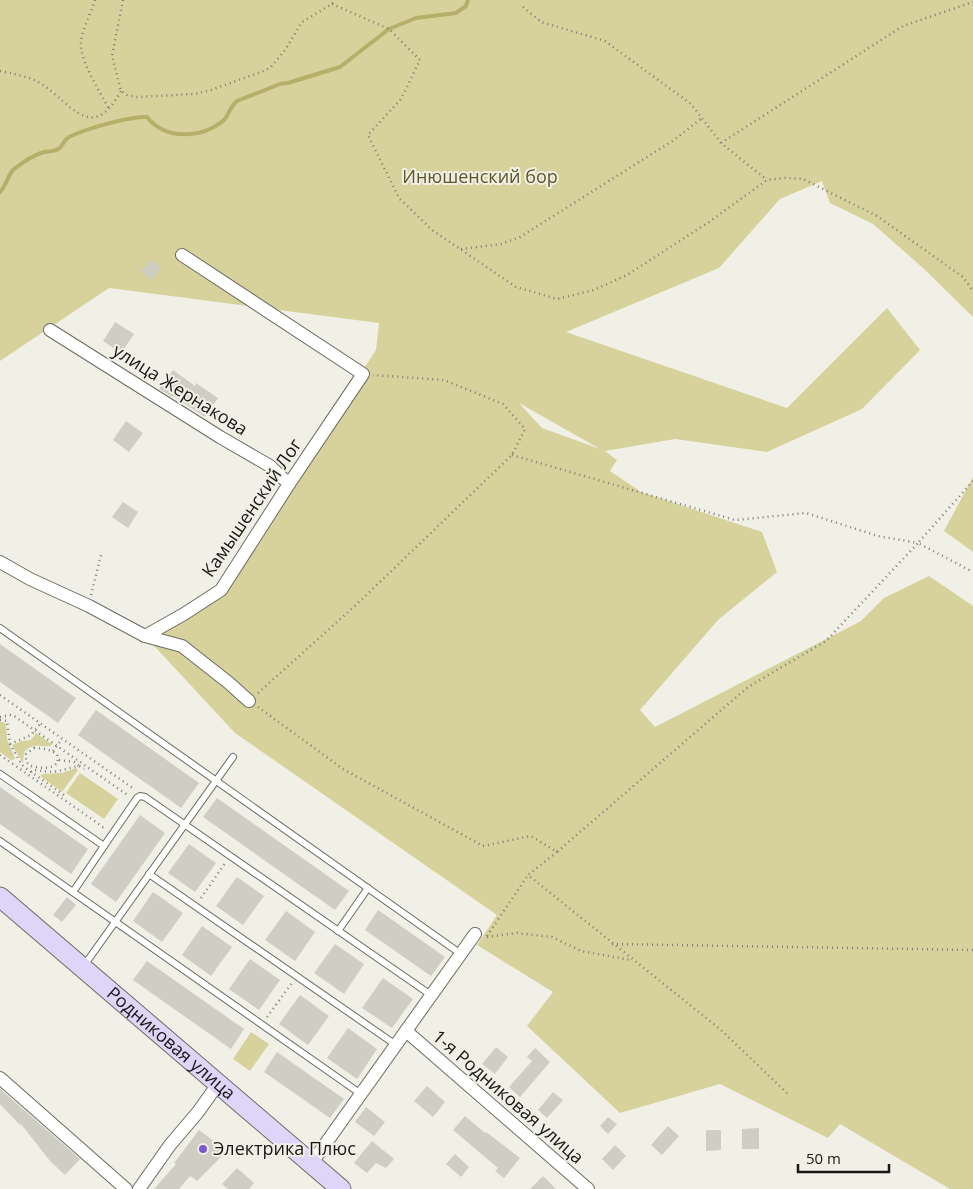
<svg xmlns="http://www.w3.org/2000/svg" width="973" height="1189" viewBox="0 0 973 1189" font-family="'Open Sans',sans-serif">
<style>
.green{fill:#d7d29b;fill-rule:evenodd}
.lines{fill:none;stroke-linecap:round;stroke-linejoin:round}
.stream{stroke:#b6af6a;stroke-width:4}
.building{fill:#cecec4}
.lane-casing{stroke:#6b6b62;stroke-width:8}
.street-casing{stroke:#6b6b62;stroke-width:14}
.secondary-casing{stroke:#6b6b62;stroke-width:21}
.path{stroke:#7e7d77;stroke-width:2.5;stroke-dasharray:1 4;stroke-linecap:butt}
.lane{stroke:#fff;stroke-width:6}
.street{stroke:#fff;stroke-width:12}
.secondary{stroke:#ded5f8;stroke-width:19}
.poi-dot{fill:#7b58d2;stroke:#f1f0e7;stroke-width:2}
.labels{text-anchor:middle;stroke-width:4;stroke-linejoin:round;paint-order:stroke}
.park-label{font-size:18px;fill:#5c5622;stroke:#f1f0e7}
.street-label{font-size:18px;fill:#181714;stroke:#f1f0e7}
.poi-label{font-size:18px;fill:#181714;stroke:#f1f0e7;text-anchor:start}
</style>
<rect width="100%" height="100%" fill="#f1f0e7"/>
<g class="green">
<path d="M0,0H973V317L923,268L873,224L830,203L822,181L780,199L719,268L566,332L787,408L887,308L920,350L862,409L767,452L675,439L605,451L617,460L610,471L641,492L762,532L777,572L718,620L640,710L655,727L861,621L884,598L929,576L973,606V1189H950L840,1124L828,1138L720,1084L620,1113L527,1026L553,992L477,945L497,915L235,733L145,636L221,590L376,350L379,323L109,288L0,361ZM519,403L600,449L542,428Z"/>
<polygon points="973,477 973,552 944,531"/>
<polygon points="0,722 3,722 6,724 7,739 15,759 11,760 0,752"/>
<path d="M36,733L53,745C41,749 35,741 24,752L23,763L12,745L21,741L31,740Z"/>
<polygon points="76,768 78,770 62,792 40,776 42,774 62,773"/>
<polygon points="80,773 118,799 104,819 66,793"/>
<polygon points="251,1032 269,1044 250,1071 233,1059"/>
</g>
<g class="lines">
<path class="stream" d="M0,192C7,185 7,176 14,169C23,162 33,155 44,152C48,151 52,152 56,150C63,148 63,140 69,137C85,129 130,116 147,117C166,141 203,138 224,120C229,115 229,108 237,101L280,84L288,83L340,67L389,29L416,18L456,13L466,6L468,0"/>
</g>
<g class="building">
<polygon points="151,260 161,267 151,280 141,272"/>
<polygon points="115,322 134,334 121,353 103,341"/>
<polygon points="173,370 195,386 196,383 218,398 205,417 173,396 172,397 159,389"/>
<polygon points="126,421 143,433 129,452 113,440"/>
<polygon points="123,502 138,512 128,528 112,517"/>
<polygon points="0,644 76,698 58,723 0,682"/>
<polygon points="96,710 199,783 181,808 78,735"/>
<polygon points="0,787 88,849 71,874 0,824"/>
<polygon points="217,798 349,891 335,910 203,817"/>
<polygon points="140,815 165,833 116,902 91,884"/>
<polygon points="189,844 216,863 195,892 168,873"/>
<polygon points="237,877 264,896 243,925 216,906"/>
<polygon points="153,892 183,913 162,942 133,921"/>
<polygon points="67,897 76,905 62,922 53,915"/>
<polygon points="378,910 445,957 431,976 365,930"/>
<polygon points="286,911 315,932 295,961 265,940"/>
<polygon points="202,926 232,947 211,976 182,955"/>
<polygon points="335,944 364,964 344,994 314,973"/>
<polygon points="250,959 280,980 259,1010 229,989"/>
<polygon points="147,961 244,1029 231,1049 133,980"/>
<polygon points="383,978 413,999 392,1028 362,1008"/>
<polygon points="300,995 329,1016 308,1045 279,1024"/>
<polygon points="348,1028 377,1049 357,1079 327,1058"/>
<polygon points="496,1047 508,1057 495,1074 482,1064"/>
<polygon points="535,1048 550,1062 520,1097 509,1087 532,1061 527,1057"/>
<polygon points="277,1052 344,1099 330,1118 264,1072"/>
<polygon points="427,1086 445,1102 433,1117 414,1101"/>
<polygon points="0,1089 80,1159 65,1175 50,1161 21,1124 20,1125 0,1104"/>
<polygon points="553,1092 563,1100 547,1118 538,1110"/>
<polygon points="366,1107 385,1122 374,1136 355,1122"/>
<polygon points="465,1116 485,1133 486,1132 520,1158 504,1178 495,1171 498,1168 453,1130"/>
<polygon points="608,1117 617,1124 608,1134 600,1126"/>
<polygon points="668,1126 679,1136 662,1155 651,1145"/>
<polygon points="759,1128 759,1149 742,1149 742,1129"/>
<polygon points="199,1130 227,1151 197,1181 190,1176 179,1189 154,1189 176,1164 174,1163"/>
<polygon points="706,1130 721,1130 721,1150 706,1151"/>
<polygon points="372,1141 394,1159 386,1168 376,1163 367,1173 354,1163"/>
<polygon points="615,1145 626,1156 613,1170 602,1159"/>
<polygon points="455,1154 469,1167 461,1177 446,1164"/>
<polygon points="237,1168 254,1183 249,1189 228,1189 222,1184"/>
<polygon points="543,1176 556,1189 530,1189"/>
</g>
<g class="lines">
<g class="lane-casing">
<g id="lane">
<polyline points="0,628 461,954"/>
<polyline points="0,774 104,846 73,892"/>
<polyline points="0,841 361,1094"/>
<polyline points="104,846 137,798 140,796 145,797 431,995"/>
<polyline points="149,874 396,1045"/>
<polyline points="338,931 368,888"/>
<polyline points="83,967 233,757"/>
</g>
</g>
<g class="street-casing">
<g id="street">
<polyline points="50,330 220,437 270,466 289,484"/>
<polyline points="0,562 30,579 89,606 145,636 182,646 229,683 249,701"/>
<polyline points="145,636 184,614 221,590 289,484 363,374 182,255"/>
<polyline points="406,1031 588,1189"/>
<polyline points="0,1078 126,1189"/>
<polyline points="311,1164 475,934"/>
<polyline points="139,1189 170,1145 198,1112 218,1084"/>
</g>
</g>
<g class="secondary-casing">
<g id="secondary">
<path id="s1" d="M0,897L341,1189"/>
</g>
</g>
<g class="path">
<path d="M95,0C91,13 83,27 81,41C79,61 100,91 109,109"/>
<polyline points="123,0 112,56 121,91 127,95 137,97 194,94 211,90 261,72 270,68 285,50 302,22 332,4 335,0"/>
<polyline points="332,4 389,29 420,60 401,99 368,135 399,198 432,230 516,287 557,299 594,290 627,275 709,222 767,180 785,178 803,179 877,216 963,277 973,291"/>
<polyline points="523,7 541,22 605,41 691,104 721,143 767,180"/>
<path d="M0,71C14,74 28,76 40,83C72,103 91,145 121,91"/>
<polyline points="721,143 903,26 973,2"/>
<polyline points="461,249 501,244 520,237 674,140 702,118"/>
<polyline points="512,455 735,520 806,513 878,536 918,543"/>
<polyline points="973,481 918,543 973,572"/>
<polyline points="91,595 101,555"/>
<polyline points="258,693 357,604 512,455 525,429 503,404 444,380 373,375"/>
<polyline points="0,695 134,789"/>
<polyline points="258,707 343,769 483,846 531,836 557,852 748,687 826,641 918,543"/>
<polyline points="0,717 10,715 14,716 126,794 127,796"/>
<polyline points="0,720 7,721 10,744 19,760 24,767 64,795"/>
<polyline points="10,744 31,735 40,724"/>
<path d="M34,748C43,748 49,749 57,754L58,762C52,770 40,768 31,766L26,762V754Z"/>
<polyline points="53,751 62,739"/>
<polyline points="0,755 103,827 107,826"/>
<polyline points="59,760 74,762 79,766"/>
<polyline points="31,772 33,770 54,772 79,766 84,769"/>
<polyline points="557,852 528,875 721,1030 787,1093"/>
<polyline points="201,898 226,862"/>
<polyline points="487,936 528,875"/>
<polyline points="487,937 517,933 552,937 581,951 631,960"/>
<polyline points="612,944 973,950"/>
<polyline points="267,1017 292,983"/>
</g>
<use href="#lane" class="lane"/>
<use href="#street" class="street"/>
<use href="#secondary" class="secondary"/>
</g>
<circle class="poi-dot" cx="203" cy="1149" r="5"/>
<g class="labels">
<g class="park-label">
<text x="480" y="183">Инюшенский бор</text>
</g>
<g class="street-label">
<text transform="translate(180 390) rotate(32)" y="6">улица Жернакова</text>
<text transform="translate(252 508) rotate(-56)" y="6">Камышенский Лог</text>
<text dy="6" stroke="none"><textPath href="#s1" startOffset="225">Родниковая улица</textPath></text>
<text transform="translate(508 1097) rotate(41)" y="6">1-я Родниковая улица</text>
</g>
<g class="poi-label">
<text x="213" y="1155">Электрика Плюс</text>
</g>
</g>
<path d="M798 1164v8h91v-8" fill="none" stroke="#181714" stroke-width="2.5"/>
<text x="806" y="1164" font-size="15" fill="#181714" stroke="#f1f0e7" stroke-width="4" paint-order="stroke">50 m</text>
</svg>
